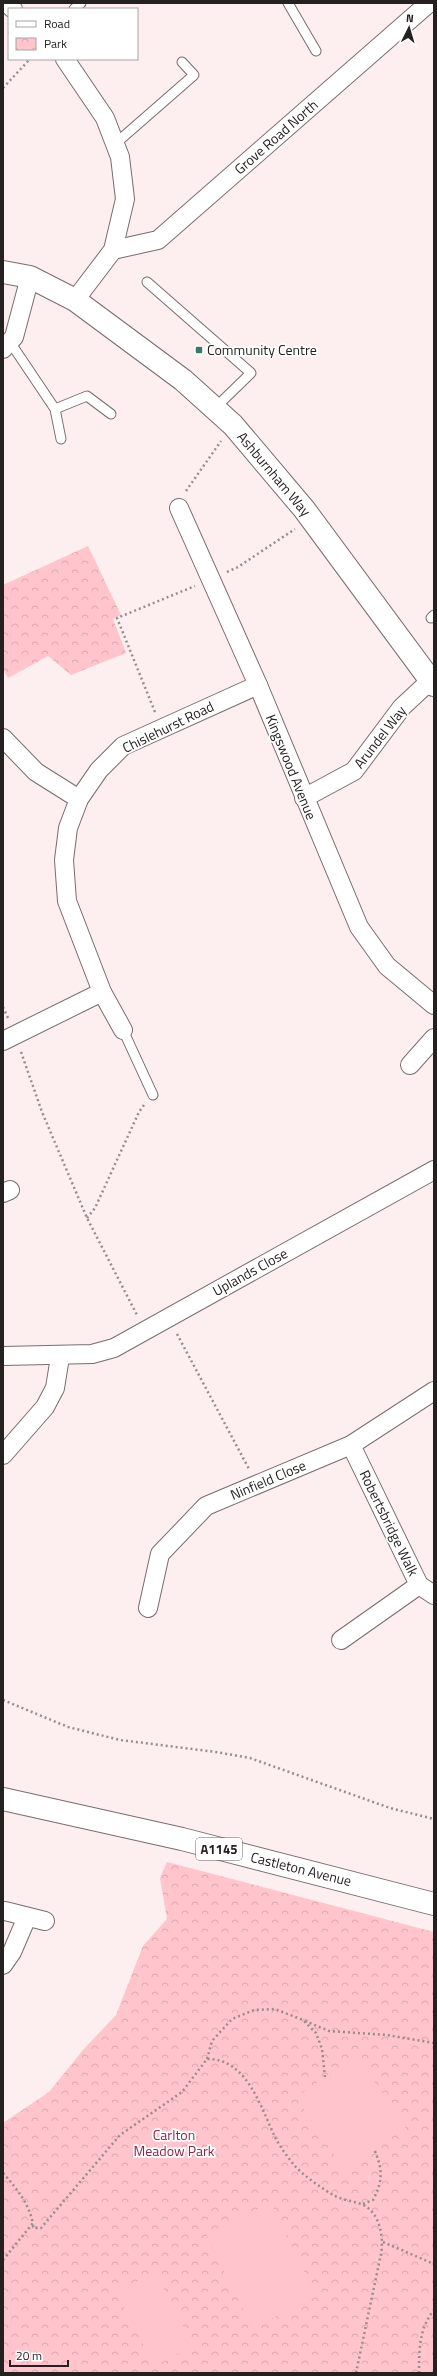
<svg xmlns="http://www.w3.org/2000/svg" width="437" height="2376" viewBox="0 0 437 2376" font-family="'Titillium Web',sans-serif">
<style>
.park{fill:url(#park-crowns)}
.garden{fill:#ffc4cc}
.lines{fill:none;stroke-linecap:round;stroke-linejoin:round}
.service-casing{stroke:#7a6d6e;stroke-width:11}
.minor-casing{stroke:#7a6d6e;stroke-width:20}
.tertiary-casing{stroke:#7a6d6e;stroke-width:24}
.primary-casing{stroke:#7a6d6e;stroke-width:24}
.path{stroke:#978d8e;stroke-width:2.5;stroke-dasharray:2 3;stroke-linecap:butt}
.service{stroke:#fff;stroke-width:9}
.minor{stroke:#fff;stroke-width:18}
.tertiary{stroke:#fff;stroke-width:22}
.primary{stroke:#fff;stroke-width:22}
.poi-dot{fill:#3a7a68;stroke:#fff;stroke-width:1.5}
.labels{text-anchor:middle;stroke-width:3.5;stroke-linejoin:round;paint-order:stroke}
.shield{fill:#fff;stroke:#676464;stroke-width:1}
.shield-label{font-size:13px;font-weight:bold;fill:#262121}
.street-label{font-size:14px;fill:#262121;stroke:#fff}
.poi-label{font-size:14px;fill:#262121;stroke:#fff;text-anchor:start}
.park-label{font-size:14px;fill:#912543;stroke:#fff}
</style>
<defs>
<pattern id="park-crowns" width="20" height="18" patternUnits="userSpaceOnUse"><rect width="20" height="18" fill="#ffc4cc"/><path d="M2 6a3 3 0 1 1 6 0M12 15a3 3 0 1 1 6 0" fill="none" stroke="#daa8af"/></pattern>
</defs>
<rect width="100%" height="100%" fill="#fdeef0"/>
<g class="park">
<polygon points="88,546 121,615 113,619 126,653 71,675 48,656 8,678 3,669 3,585"/>
<polygon points="167,1862 434,1932 434,2373 3,2373 3,2123 49,2092 83,2050 116,2015 143,1946 167,1919 160,1878"/>
</g>
<g class="garden">
<polygon points="356,2055 406,2127 344,2170 296,2097"/>
<polygon points="271,2203 316,2297 252,2328 206,2234"/>
<polygon points="155,2272 193,2346 155,2366 116,2293"/>
</g>
<g class="lines">
<g class="service-casing">
<g id="service">
<polyline points="288,3 316,51"/>
<polyline points="74,9 81,3"/>
<polyline points="115,144 194,75 182,62"/>
<polyline points="147,282 251,373 215,408"/>
<polyline points="10,342 55,409 61,439"/>
<polyline points="55,409 87,396 111,414"/>
<polyline points="431,618 434,615"/>
<polyline points="123,1030 153,1095"/>
</g>
</g>
<g class="minor-casing">
<g id="minor">
<polyline points="7,3 13,9"/>
<polyline points="65,59 105,118 120,157 125,199 113,250 75,300"/>
<polyline points="113,250 158,240 429,3"/>
<polyline points="3,349 14,337 30,277"/>
<polyline points="179,508 258,685 359,927 387,966 434,1005"/>
<polyline points="3,738 36,772 79,799"/>
<polyline points="304,798 354,771 402,707 430,681"/>
<polyline points="123,1030 102,992 67,901 64,860 68,828 79,799 99,770 123,746 258,685"/>
<polyline points="3,1041 102,992"/>
<polyline points="410,1065 434,1038"/>
<polyline points="3,1193 10,1190"/>
<polyline points="3,1356 92,1354 114,1348 434,1170"/>
<polyline points="351,1445 419,1585 434,1595"/>
<polyline points="3,1455 45,1407 55,1388 60,1357"/>
<polyline points="148,1608 160,1554 206,1506 351,1445 434,1391"/>
<polyline points="341,1640 419,1585"/>
<polyline points="5,1911 45,1921"/>
<polyline points="3,1965 12,1952 27,1917"/>
</g>
</g>
<g class="tertiary-casing">
<polyline id="tertiary" points="3,272 30,277 75,300 183,380 233,425 304,509 434,685"/>
</g>
<g class="primary-casing">
<polyline id="primary" points="3,1799 182,1839 434,1904"/>
</g>
<g class="path">
<polyline points="3,88 30,59"/>
<polyline points="186,491 221,441"/>
<polyline points="227,572 238,567 295,529"/>
<polyline points="155,712 117,618 195,586"/>
<polyline points="3,1007 8,1018"/>
<polyline points="21,1052 42,1112 87,1218 137,1315"/>
<polyline points="87,1218 95,1208 139,1112 144,1105"/>
<polyline points="177,1334 249,1469"/>
<polyline points="3,1700 68,1727 120,1740 216,1752 250,1758 390,1808 434,1819"/>
<polyline points="305,2021 329,2031 387,2035 434,2043"/>
<polyline points="207,2059 212,2041 232,2019 254,2010 275,2009 303,2020 316,2033 322,2049 325,2077"/>
<path d="M3,2173C17,2189 28,2202 33,2223"/>
<path d="M363,2204L373,2200C383,2181 383,2169 374,2149"/>
<polyline points="383,2242 434,2264"/>
<path d="M3,2260L33,2223V2228H41L120,2135L182,2092L207,2059C247,2058 261,2108 275,2137C280,2147 287,2156 294,2165C304,2176 320,2187 333,2195C342,2200 352,2201 361,2204C380,2211 384,2238 381,2254L356,2373"/>
<path d="M419,2373C419,2351 419,2328 434,2310"/>
</g>
<use href="#service" class="service"/>
<use href="#minor" class="minor"/>
<use href="#tertiary" class="tertiary"/>
<use href="#primary" class="primary"/>
</g>
<rect class="poi-dot" x="195" y="346" width="8" height="8" rx="2"/>
<g class="labels">
<rect class="shield" x="196" y="1838" width="46" height="22" rx="3"/>
<g class="shield-label">
<text x="219" y="1854">A1145</text>
</g>
<g class="street-label">
<text transform="translate(276 137) rotate(-41)" y="5">Grove Road North</text>
<text transform="translate(274 474) rotate(50)" y="5">Ashburnham Way</text>
<text transform="translate(168 727) rotate(-26)" y="5">Chislehurst Road</text>
<text transform="translate(380 737) rotate(-52)" y="5">Arundel Way</text>
<text transform="translate(291 767) rotate(68)" y="5">Kingswood Avenue</text>
<text transform="translate(250 1272) rotate(-29)" y="5">Uplands Close</text>
<text transform="translate(268 1480) rotate(-23)" y="5">Ninfield Close</text>
<text transform="translate(389 1523) rotate(64)" y="5">Robertsbridge Walk</text>
<text transform="translate(301 1869) rotate(14)" y="5">Castleton Avenue</text>
</g>
<g class="poi-label">
<text x="207" y="355">Community Centre</text>
</g>
<g class="park-label">
<text x="174" y="2140">Carlton<tspan x="174" dy="16">Meadow Park</tspan></text>
</g>
</g>
<rect width="437" height="2376" fill="none" stroke="#262121" stroke-width="8"/>
<rect x="8" y="8" width="130" height="52" fill="#ffffff" stroke="#a8a6a6"/>
<rect x="16" y="21" width="20" height="6" fill="#ffffff" stroke="#a8a6a6"/>
<text x="44" y="28" font-size="12" fill="#262121">Road</text>
<rect x="16" y="38" width="20" height="12" fill="url(#park-crowns)" stroke="#a8a6a6"/>
<text x="44" y="48" font-size="12" fill="#262121">Park</text>
<g transform="translate(409 28) rotate(5)" stroke="#ffffff" stroke-width="3" paint-order="stroke">
<path d="M0-3L7 15L0 10L-7 15Z" fill="#262121"/>
<text y="-6" font-size="11" font-weight="bold" text-anchor="middle" fill="#262121">N</text>
</g>
<path d="M10 2360v6h58v-6" fill="none" stroke="#262121" stroke-width="2"/>
<text x="16" y="2360" font-size="12" fill="#262121" stroke="#ffffff" stroke-width="3" paint-order="stroke">20 m</text>
</svg>
